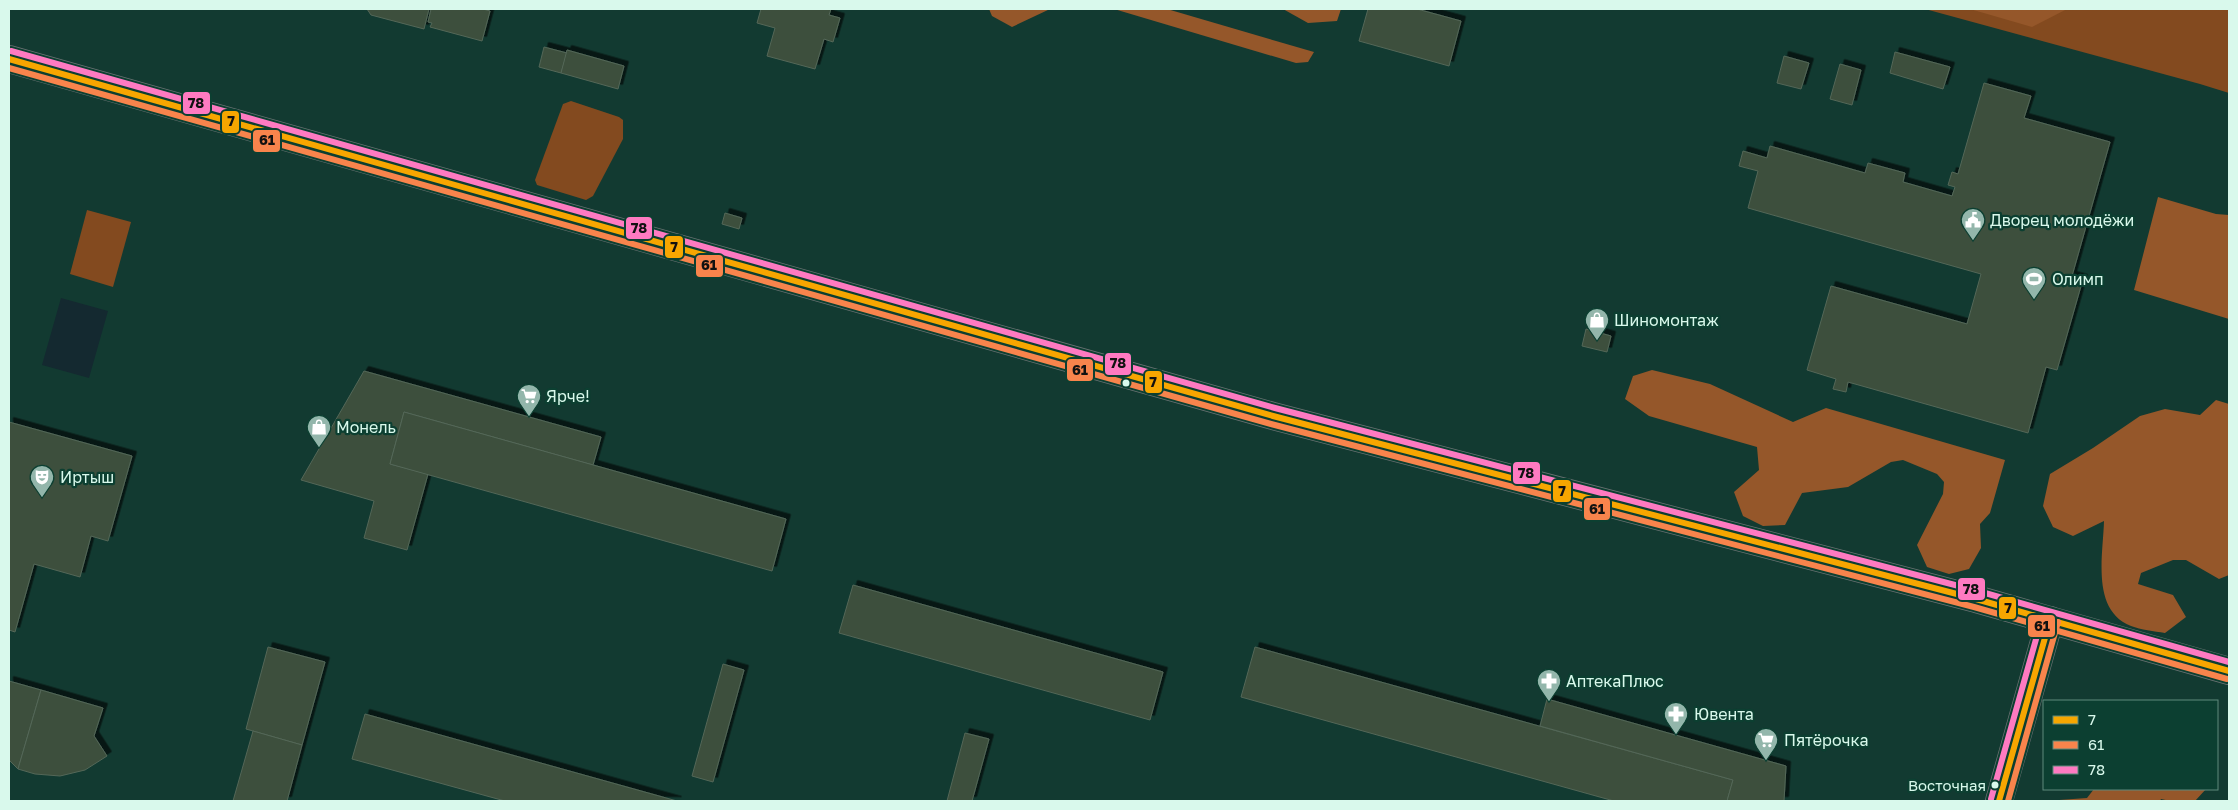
<svg xmlns="http://www.w3.org/2000/svg" width="2238" height="810" viewBox="0 0 2238 810" font-family="'Golos Text',sans-serif">
<style>
.green{fill:#834a1f}
.forest{fill:#95572a}
.water{fill:#142930}
.building{fill:#3c4f3c;stroke:#546758;filter:url(#shadow)}
.lines{fill:none;stroke-linecap:round;stroke-linejoin:round}
.major{stroke:#6a7172;stroke-width:28}
.bus-1-casing{stroke:#0c3f31;stroke-width:10}
.bus-2-casing{stroke:#0c3f31;stroke-width:10}
.bus-3-casing{stroke:#0c3f31;stroke-width:10}
.bus-1{stroke:#f7a600;stroke-width:6}
.bus-2{stroke:#f8844c;stroke-width:6}
.bus-3{stroke:#fe7ac1;stroke-width:6}
.bus-dot{fill:#d9f9ec;stroke:#0c3f31;stroke-width:2}
.labels{text-anchor:middle;stroke-width:4.5;stroke-linejoin:round;paint-order:stroke}
.bus-label{font-size:15px;fill:#d9f9ec;stroke:#0c3f31;text-anchor:end}
.poi-label{font-size:16px;fill:#d9f9ec;stroke:#0c3f31;text-anchor:start}
.line-badge{stroke:#0c3f31;stroke-width:2}
.pale-badge-label{font-size:14px;text-anchor:middle;font-weight:bold;fill:#111}
</style>
<defs>
<filter id="shadow"><feDropShadow dx="4.5" dy="-4.5" stdDeviation="0" flood-color="#0009"/></filter>
</defs>
<rect width="100%" height="100%" fill="#123a31"/>
<g class="green">
<polygon points="1925,9 2229,9 2229,93 2200,84"/>
<polygon points="571,101 619,117 623,120 623,139 593,196 586,200 537,185 535,180 563,104"/>
<polygon points="87,210 131,222 113,287 70,274"/>
</g>
<g class="forest">
<polygon points="989,9 1050,9 1012,27 992,16"/>
<polygon points="1114,9 1167,9 1314,52 1308,62 1296,63"/>
<polygon points="1283,9 1341,9 1337,21 1308,23"/>
<polygon points="1970,9 2067,9 2032,27"/>
<polygon points="2158,197 2216,214 2229,215 2229,319 2134,290"/>
<polygon points="1652,370 1710,384 1793,422 1826,408 2005,460 1990,513 1980,524 1981,548 1969,569 1949,574 1927,567 1917,545 1943,494 1944,482 1937,474 1903,460 1891,462 1848,487 1802,493 1785,525 1763,526 1743,516 1734,492 1759,470 1757,447 1649,416 1625,399 1633,376"/>
<path d="M2216,400L2229,404V575L2219,579L2186,560H2173L2141,573L2138,584L2173,595L2186,617L2165,633C2154,631 2141,630 2131,626C2091,610 2103,556 2104,521L2073,536L2053,527L2043,506L2050,474L2093,448L2140,416L2165,409L2200,415Z"/>
<polygon points="2094,789 2206,789 2195,801 2170,801 2161,799 2160,801 2045,801 2087,798"/>
</g>
<polygon class="water" points="61,298 108,311 89,378 42,365"/>
<g class="building">
<polygon points="367,9 429,9 424,29 371,15"/>
<polygon points="431,9 483,9 490,11 482,41 430,27 432,23 428,22"/>
<polygon points="761,9 831,9 829,15 840,18 833,42 824,39 815,69 767,56 775,28 757,23"/>
<polygon points="1368,9 1417,9 1461,21 1449,66 1359,41"/>
<polygon points="544,47 567,53 561,73 539,67"/>
<polygon points="567,50 624,66 618,89 561,73"/>
<polygon points="1895,52 1950,67 1943,89 1890,73"/>
<polygon points="1784,56 1809,63 1801,89 1777,83"/>
<polygon points="1840,64 1861,70 1852,105 1830,99"/>
<polygon points="1984,83 2031,96 2024,118 2110,142 2072,276 2083,279 2057,370 2046,367 2028,433 1848,382 1846,392 1833,389 1836,379 1807,370 1831,286 1967,324 1981,274 1748,208 1758,171 1739,166 1743,151 1767,158 1770,146 1865,173 1868,163 1905,173 1903,182 1952,196 1955,187 1948,185 1952,172 1958,174"/>
<polygon points="725,213 742,218 739,229 722,224"/>
<polygon points="1586,329 1611,336 1607,352 1582,346"/>
<polygon points="364,371 601,437 593,465 404,412 390,464 428,474 407,550 364,538 374,501 301,480"/>
<polygon points="404,412 786,519 772,571 390,464"/>
<polygon points="9,422 132,456 108,541 91,536 80,577 34,564 15,632 9,630"/>
<polygon points="853,585 1163,672 1150,720 839,633"/>
<polygon points="268,647 325,662 302,745 246,729"/>
<polygon points="1255,647 1733,780 1727,801 1614,801 1241,697"/>
<polygon points="723,664 744,670 713,782 692,776"/>
<polygon points="9,681 41,690 18,769 9,760"/>
<polygon points="41,690 103,708 94,736 107,756 85,770 60,776 35,774 18,769"/>
<polygon points="1547,699 1786,766 1784,801 1727,801 1733,780 1540,726"/>
<polygon points="365,714 677,801 505,801 385,768 352,759"/>
<polygon points="253,731 302,745 287,801 233,801"/>
<polygon points="965,733 989,739 972,801 947,801"/>
</g>
<g class="lines">
<g class="major">
<polyline points="9,59 1273,416 1976,599 2229,671"/>
<polyline points="1999,801 2050,620"/>
</g>
<g class="bus-1-casing">
<g id="bus-1">
<polyline points="9,59 1273,416 1976,599 2229,671"/>
<polyline points="1999,801 2050,620"/>
</g>
</g>
<g class="bus-2-casing">
<g id="bus-2">
<polyline points="9,68 1271,424 1974,607 2227,679"/>
<polyline points="2008,801 2058,622"/>
</g>
</g>
<g class="bus-3-casing">
<g id="bus-3">
<polyline points="11,51 1275,408 1978,591 2229,662"/>
<polyline points="1991,799 2042,618"/>
</g>
</g>
<use href="#bus-1" class="bus-1"/>
<use href="#bus-2" class="bus-2"/>
<use href="#bus-3" class="bus-3"/>
</g>
<defs>
<g id="civic-pin" transform="scale(1.25)"><path d="M0 17L-7.5 6A9.5 9.5 0 1 1 7.5 6Z" fill="#93b6ab" stroke="#0c3f31"/><path d="M-.6-6.5H3V-4.5H.6V-3L4-1V1h2V6H-6V1h2V-1L-.6-3ZM-1.2 2.5V6h2.4V2.5Z" fill="#fff"/></g>
<g id="stadium-pin" transform="scale(1.25)"><path d="M0 17L-7.5 6A9.5 9.5 0 1 1 7.5 6Z" fill="#93b6ab" stroke="#0c3f31"/><path d="M0-5a6.5 5 0 1 0 0 10a6.5 5 0 1 0 0-10ZM-3.5-1.8h7v3.6h-7Z" fill="#fff"/></g>
<g id="shop-pin" transform="scale(1.25)"><path d="M0 17L-7.5 6A9.5 9.5 0 1 1 7.5 6Z" fill="#93b6ab" stroke="#0c3f31"/><path d="M-5-2.5h2.3a2.7 3.5 0 0 1 5.4 0H5L5.5 6h-11ZM-1.5-2.5h3a1.5 2.3 0 0 0-3 0Z" fill="#fff"/></g>
<g id="supermarket-pin" transform="scale(1.25)"><path d="M0 17L-7.5 6A9.5 9.5 0 1 1 7.5 6Z" fill="#93b6ab" stroke="#0c3f31"/><path d="M-6-5.5h2.5l.6 2H6L4.5 2H-2.5L-4.4-4H-6ZM-1.5 3.2a1.3 1.3 0 1 0 .1 0ZM3 3.2a1.3 1.3 0 1 0 .1 0Z" fill="#fff"/></g>
<g id="theatre-pin" transform="scale(1.25)"><path d="M0 17L-7.5 6A9.5 9.5 0 1 1 7.5 6Z" fill="#93b6ab" stroke="#0c3f31"/><path d="M-5-5.5Q0-4 5-5.5V0Q5 5 0 6Q-5 5-5 0ZM-3.3-2.5H-1v1.5H-3.3ZM1-2.5H3.3v1.5H1ZM-2.8 1Q0 5.5 2.8 1Z" fill="#fff"/></g>
<g id="pharmacy-pin" transform="scale(1.25)"><path d="M0 17L-7.5 6A9.5 9.5 0 1 1 7.5 6Z" fill="#93b6ab" stroke="#0c3f31"/><path d="M-2-6h4v4h4v4h-4v4h-4v-4h-4v-4h4Z" fill="#fff"/></g>
</defs>
<g fill-rule="evenodd">
<use href="#civic-pin" x="1973" y="220"/>
<use href="#stadium-pin" x="2034" y="279"/>
<use href="#shop-pin" x="1597" y="320"/>
<use href="#supermarket-pin" x="529" y="396"/>
<use href="#shop-pin" x="319" y="427"/>
<use href="#theatre-pin" x="42" y="477"/>
<use href="#pharmacy-pin" x="1549" y="681"/>
<use href="#pharmacy-pin" x="1676" y="714"/>
<use href="#supermarket-pin" x="1766" y="740"/>
</g>
<g class="bus-dot">
<circle cx="1126" cy="383" r="4.5"/>
<circle cx="1995" cy="785" r="4.5"/>
</g>
<g class="labels">
<g class="bus-label">
<text x="1986" y="791">Восточная</text>
</g>
<g class="poi-label">
<text x="1990" y="226">Дворец молодёжи</text>
<text x="2052" y="285">Олимп</text>
<text x="1614" y="326">Шиномонтаж</text>
<text x="546" y="402">Ярче!</text>
<text x="336" y="433">Монель</text>
<text x="60" y="483">Иртыш</text>
<text x="1566" y="687">АптекаПлюс</text>
<text x="1694" y="720">Ювента</text>
<text x="1784" y="746">Пятёрочка</text>
</g>
</g>
<g class="line-badge">
<rect x="182" y="91" width="29" height="24" rx="5" fill="#fe7ac1"/>
<rect x="221" y="110" width="19" height="24" rx="5" fill="#f7a600"/>
<rect x="252" y="129" width="29" height="24" rx="5" fill="#f8844c"/>
<rect x="625" y="216" width="28" height="24" rx="5" fill="#fe7ac1"/>
<rect x="664" y="235" width="20" height="24" rx="5" fill="#f7a600"/>
<rect x="695" y="254" width="29" height="24" rx="5" fill="#f8844c"/>
<rect x="1104" y="352" width="28" height="24" rx="5" fill="#fe7ac1"/>
<rect x="1066" y="358" width="28" height="24" rx="5" fill="#f8844c"/>
<rect x="1144" y="370" width="19" height="24" rx="5" fill="#f7a600"/>
<rect x="1512" y="461" width="29" height="24" rx="5" fill="#fe7ac1"/>
<rect x="1552" y="479" width="20" height="24" rx="5" fill="#f7a600"/>
<rect x="1583" y="497" width="28" height="24" rx="5" fill="#f8844c"/>
<rect x="1957" y="577" width="29" height="24" rx="5" fill="#fe7ac1"/>
<rect x="1998" y="596" width="19" height="24" rx="5" fill="#f7a600"/>
<rect x="2027" y="614" width="29" height="24" rx="5" fill="#f8844c"/>
</g>
<g class="pale-badge-label">
<text x="196" y="108">78</text>
<text x="231" y="126">7</text>
<text x="267" y="145">61</text>
<text x="639" y="233">78</text>
<text x="674" y="252">7</text>
<text x="709" y="270">61</text>
<text x="1118" y="368">78</text>
<text x="1080" y="375">61</text>
<text x="1153" y="387">7</text>
<text x="1526" y="478">78</text>
<text x="1562" y="496">7</text>
<text x="1597" y="514">61</text>
<text x="1971" y="594">78</text>
<text x="2008" y="613">7</text>
<text x="2042" y="631">61</text>
</g>
<rect width="2238" height="810" fill="none" stroke="#d9f9ec" stroke-width="20"/>
<rect x="2043" y="700" width="175" height="90" fill="#0c3f31" stroke="#5e897c"/>
<rect x="2053" y="716" width="25" height="8" fill="#f7a600" stroke="#5e897c"/>
<text x="2088" y="725" font-size="15" fill="#d9f9ec">7</text>
<rect x="2053" y="741" width="25" height="8" fill="#f8844c" stroke="#5e897c"/>
<text x="2088" y="750" font-size="15" fill="#d9f9ec">61</text>
<rect x="2053" y="766" width="25" height="8" fill="#fe7ac1" stroke="#5e897c"/>
<text x="2088" y="775" font-size="15" fill="#d9f9ec">78</text>
</svg>
